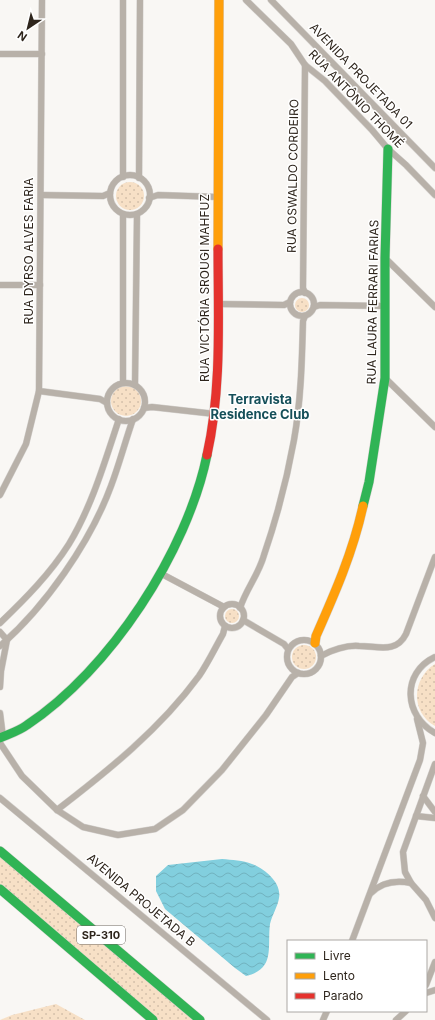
<svg xmlns="http://www.w3.org/2000/svg" width="435" height="1020" viewBox="0 0 435 1020" font-family="Inter,sans-serif">
<style>
.green{fill:url(#green-dots)}
.water{fill:url(#water-waves)}
.lines{fill:none;stroke-linecap:round;stroke-linejoin:round}
.street-casing{stroke:#d4d1ce;stroke-width:7}
.fast-casing{stroke:#d4d1ce;stroke-width:10}
.slow-casing{stroke:#d4d1ce;stroke-width:10}
.jam-casing{stroke:#d4d1ce;stroke-width:10}
.street{stroke:#b8b1a9;stroke-width:6}
.fast{stroke:#30b455;stroke-width:9}
.slow{stroke:#ff9f0a;stroke-width:9}
.jam{stroke:#e5322d;stroke-width:9}
.labels{text-anchor:middle;stroke-width:3;stroke-linejoin:round;paint-order:stroke}
.shield{fill:#fff;stroke:#6d6660;stroke-width:1}
.shield-label{font-size:11px;font-weight:bold;fill:#2e251c}
.street-label{font-size:12px;fill:#2e251c;stroke:#fff}
.neighbourhood-label{font-size:13px;font-weight:bold;fill:#16505a;stroke:#fff}
</style>
<defs>
<pattern id="green-dots" width="8" height="8" patternUnits="userSpaceOnUse"><rect width="8" height="8" fill="#f7e0c6"/><path d="M2 2h.1M6 6h.1" fill="none" stroke="#d4c0aa" stroke-width="1.8" stroke-linecap="round"/></pattern>
<pattern id="water-waves" width="16" height="10" patternUnits="userSpaceOnUse"><rect width="16" height="10" fill="#82cfde"/><path d="M0 5q4-4 8 0t8 0" fill="none" stroke="#71b2be"/></pattern>
</defs>
<rect width="100%" height="100%" fill="#f9f7f4"/>
<g class="green">
<circle cx="130" cy="196" r="14"/>
<circle cx="302" cy="305" r="7"/>
<circle cx="126" cy="401" r="15"/>
<circle cx="232" cy="616" r="7"/>
<circle cx="304" cy="657" r="12"/>
<path d="M435,664V726C410,712 412,678 435,664Z"/>
<polygon points="0,856 196,1020 159,1020 0,884"/>
<polygon points="56,1004 85,1020 0,1020 12,1015"/>
</g>
<path class="water" d="M222,859C232,860 243,860 252,864C265,869 282,883 279,898C278,906 272,915 270,924C267,947 276,969 246,976L235,968L165,909L156,891V876L168,865Z"/>
<g class="lines">
<g class="street-casing">
<g id="street">
<polyline points="246,0 291,44 305,65 325,81 372,130 388,149 406,165 435,195"/>
<polyline points="271,0 435,168"/>
<polyline points="0,54 42,54"/>
<circle cx="130" cy="195" r="20"/>
<polyline points="123,177 123,0"/>
<polyline points="139,178 140,0"/>
<polyline points="41,195 103,196 110,193"/>
<polyline points="149,198 158,195 218,197"/>
<polyline points="385,258 435,307"/>
<polyline points="0,285 40,285"/>
<circle cx="302" cy="304" r="12"/>
<polyline points="305,293 303,288 305,65"/>
<polyline points="218,304 284,305 290,302"/>
<polyline points="314,307 320,305 385,306"/>
<polyline points="385,378 435,427"/>
<polyline points="123,383 123,214"/>
<circle cx="126" cy="402" r="19"/>
<polyline points="135,385 137,214"/>
<polyline points="39,391 100,399 107,403"/>
<polyline points="144,408 152,407 215,414"/>
<polyline points="0,495 26,444 39,391 42,0"/>
<polyline points="160,573 224,607"/>
<circle cx="232" cy="616" r="12"/>
<path d="M240,608C246,589 259,574 264,555C277,517 287,479 294,440C301,401 302,360 303,321L305,316"/>
<polyline points="243,620 284,644 288,649"/>
<path d="M0,623C25,599 50,574 69,544C92,506 105,461 119,419"/>
<polyline points="0,632 7,640 1,671 0,687"/>
<circle cx="304" cy="657" r="17"/>
<path d="M0,646C45,607 90,543 111,486C119,465 125,442 133,419"/>
<path d="M321,656C331,650 347,645 359,646C378,646 396,654 406,634L435,557"/>
<path d="M435,657C401,673 404,716 435,733"/>
<polyline points="0,713 3,737"/>
<polyline points="0,743 22,776 57,810 83,827 118,835 155,829 183,810 222,770 266,715 292,677 298,673"/>
<polyline points="423,796 435,812"/>
<polyline points="0,798 267,1020"/>
<path d="M57,810C109,770 160,729 199,676C208,663 215,648 223,634L225,626"/>
<polyline points="416,816 435,818"/>
<polyline points="411,883 405,872 403,852 435,764"/>
<path d="M371,893C382,882 396,880 411,883L426,900L435,918"/>
<polyline points="352,941 420,760 423,743 417,719"/>
<polyline points="426,985 435,962"/>
<polyline points="426,993 435,990"/>
<polyline points="323,1020 327,1011"/>
<polyline points="396,1020 406,1011"/>
</g>
</g>
<g class="fast-casing">
<g id="fast">
<polyline points="363,506 369,482 385,378 385,258 388,149"/>
<path d="M0,738C9,734 19,731 27,725C110,670 187,552 207,455"/>
<polyline points="0,851 200,1020"/>
<polyline points="0,889 153,1020"/>
</g>
</g>
<g class="slow-casing">
<g id="slow">
<polyline points="218,249 219,0"/>
<path d="M315,643L316,636C335,593 353,552 363,506"/>
</g>
</g>
<g class="jam-casing">
<path id="jam" d="M207,455C222,388 218,317 218,249"/>
</g>
<use href="#street" class="street"/>
<use href="#fast" class="fast"/>
<use href="#slow" class="slow"/>
<use href="#jam" class="jam"/>
</g>
<g class="labels">
<rect class="shield" x="77" y="926" width="48" height="18" rx="3"/>
<g class="shield-label">
<text x="101" y="939">SP-310</text>
</g>
<g class="street-label">
<text transform="translate(361 76) rotate(46)" y="4">AVENIDA PROJETADA 01</text>
<text transform="translate(356 99) rotate(46)" y="4">RUA ANTÔNIO THOMÉ</text>
<text transform="translate(293 176) rotate(-89)" y="4">RUA OSWALDO CORDEIRO</text>
<text transform="translate(29 251) rotate(-90)" y="4">RUA DYRSO ALVES FARIA</text>
<text transform="translate(205 288) rotate(-90)" y="4">RUA VICTÓRIA SROUGI MAHFUZ</text>
<text transform="translate(373 302) rotate(-89)" y="4">RUA LAURA FERRARI FARIAS</text>
<text transform="translate(141 900) rotate(40)" y="4">AVENIDA PROJETADA B</text>
</g>
<g class="neighbourhood-label">
<text x="260" y="404">Terravista<tspan x="260" dy="15">Residence Club</tspan></text>
</g>
</g>
<rect x="287" y="940" width="140" height="72" fill="#ffffff" stroke="#aba8a4"/>
<rect x="295" y="953" width="20" height="6" fill="#30b455" stroke="#aba8a4"/>
<text x="323" y="960" font-size="12" fill="#2e251c">Livre</text>
<rect x="295" y="973" width="20" height="6" fill="#ff9f0a" stroke="#aba8a4"/>
<text x="323" y="980" font-size="12" fill="#2e251c">Lento</text>
<rect x="295" y="993" width="20" height="6" fill="#e5322d" stroke="#aba8a4"/>
<text x="323" y="1000" font-size="12" fill="#2e251c">Parado</text>
<g transform="translate(28 28) rotate(215)" stroke="#ffffff" stroke-width="3" paint-order="stroke">
<path d="M0-3L7 15L0 10L-7 15Z" fill="#2e251c"/>
<text y="-6" font-size="11" font-weight="bold" text-anchor="middle" fill="#2e251c">N</text>
</g>
</svg>
